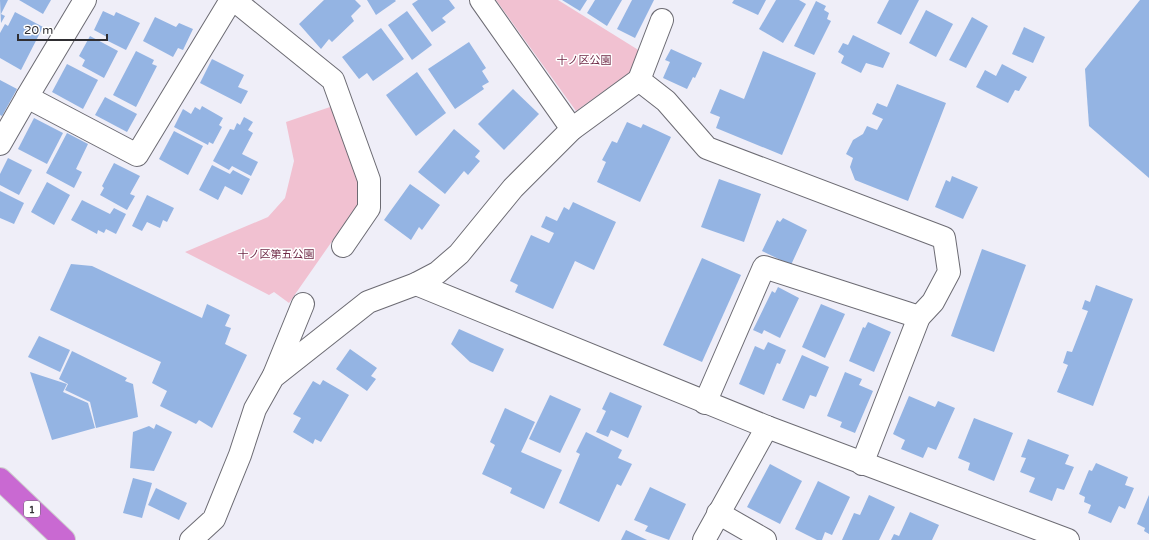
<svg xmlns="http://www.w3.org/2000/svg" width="1149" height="540" viewBox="0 0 1149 540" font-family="'Varela Round','Noto Sans JP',sans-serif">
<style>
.green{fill:#f1c1d1}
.building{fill:#94b4e3}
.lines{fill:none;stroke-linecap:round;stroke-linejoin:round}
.minor-casing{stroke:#6c6b73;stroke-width:24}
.highway-casing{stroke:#cdcdce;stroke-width:24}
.minor{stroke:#fff;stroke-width:22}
.highway{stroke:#c969d2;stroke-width:22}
.labels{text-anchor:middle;stroke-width:3;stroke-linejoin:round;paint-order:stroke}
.shield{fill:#fff;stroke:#6d6d70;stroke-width:1}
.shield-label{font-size:10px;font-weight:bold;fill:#2f2e32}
.park-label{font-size:11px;fill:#6f2846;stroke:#fff}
</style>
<rect width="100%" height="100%" fill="#efeef8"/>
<g class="green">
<polygon points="496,0 558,0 640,51 630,72 576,111"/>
<polygon points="333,106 360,187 358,204 289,303 274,292 269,295 185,252 268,217 285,198 294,161 286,122"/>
</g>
<g class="building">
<polygon points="0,0 8,0 1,14 5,16 1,23"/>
<polygon points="19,0 51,0 43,14"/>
<polygon points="324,0 355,0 361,6 351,16 354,21 332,42 329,39 321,49 299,24"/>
<polygon points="367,0 395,0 396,1 376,15"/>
<polygon points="418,0 449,0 455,8 442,18 446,22 432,32 412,4"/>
<polygon points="562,0 587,0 580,11"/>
<polygon points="595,0 622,0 607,26 587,13"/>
<polygon points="632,0 654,0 635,38 617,29"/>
<polygon points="734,0 766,0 758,15 732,3"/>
<polygon points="776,0 799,0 806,4 783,43 759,29"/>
<polygon points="889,0 919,0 901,35 877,23"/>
<polygon points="1140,0 1149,0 1149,178 1089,126 1085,69"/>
<polygon points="816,1 826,6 824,10 829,13 827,19 831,21 814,55 794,46"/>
<polygon points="926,10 953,24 936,57 909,43"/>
<polygon points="103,11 114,16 116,12 140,23 126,50 106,40 107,37 94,30"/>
<polygon points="407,11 432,45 412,60 388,25"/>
<polygon points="15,12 43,27 21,70 0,58 0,33 5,24 8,26"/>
<polygon points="155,17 176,27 179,23 193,29 183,50 178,48 173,57 143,41"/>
<polygon points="972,17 988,26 966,68 949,60"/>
<polygon points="1024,27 1045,37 1033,63 1012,54"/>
<polygon points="381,28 404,59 373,81 367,73 359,79 342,57"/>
<polygon points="853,35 890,53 883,68 866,63 861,73 841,63 844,56 838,52 843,43 848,45"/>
<polygon points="90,36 118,51 104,78 82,66 85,60 79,56"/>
<polygon points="469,42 486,68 482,71 489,82 482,86 484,89 455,109 428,69"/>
<polygon points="671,49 702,63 695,78 693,77 687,89 663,78 670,62 665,60"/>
<polygon points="136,51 154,60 152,64 157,66 136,107 113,95"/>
<polygon points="763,51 816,73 782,155 716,128 720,117 710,113 720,89 744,99"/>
<polygon points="212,59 244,75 238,87 248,91 241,104 200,83"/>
<polygon points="67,64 98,80 83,109 52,92"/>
<polygon points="1002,64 1027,77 1019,91 1015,90 1008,103 976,87 985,70 996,76"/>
<polygon points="417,72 446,113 416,136 386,95"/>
<polygon points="0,80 17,89 2,116 0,115"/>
<polygon points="897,84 946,103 908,201 855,180 850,167 853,158 846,154 853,140 863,134 867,126 877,130 883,119 872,114 877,103 887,107"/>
<polygon points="513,89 539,114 504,150 478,124"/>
<polygon points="105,97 137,114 127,132 95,115"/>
<polygon points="202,106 223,118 219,125 222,127 213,144 209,142 208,145 174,127 183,109 191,114 195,107 200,110"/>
<polygon points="244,117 253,122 248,130 253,133 242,154 258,162 251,176 232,166 229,170 213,161 230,129 234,130 237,123 240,125"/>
<polygon points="34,118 63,133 47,164 18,149"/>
<polygon points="627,122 641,128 643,124 671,137 640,202 597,182 606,162 602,160 612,141 617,143"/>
<polygon points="454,129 480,151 475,157 480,161 468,175 464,171 445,194 418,172"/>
<polygon points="174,131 203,146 188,175 159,159"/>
<polygon points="67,133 88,144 76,169 82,172 74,188 46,173"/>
<polygon points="8,158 32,170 19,195 0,185 0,174"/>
<polygon points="114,163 140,176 130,194 135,196 127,210 100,195 104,188 102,186"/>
<polygon points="212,165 230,174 233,170 250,179 242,195 225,186 218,200 199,190"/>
<polygon points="952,176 978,187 963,219 935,207 946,180 950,182"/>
<polygon points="719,179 761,194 744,242 701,227"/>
<polygon points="47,182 70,195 54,225 31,212"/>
<polygon points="410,184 440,205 422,230 419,227 411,240 384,220"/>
<polygon points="0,191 24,203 14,224 0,218"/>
<polygon points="147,195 174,208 167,222 163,220 160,228 147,222 142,231 132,226"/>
<polygon points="82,200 110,214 114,208 126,214 116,234 106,229 104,233 98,230 97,234 71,220"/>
<polygon points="573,202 616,222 594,270 575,261 553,309 515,292 518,285 510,281 531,235 549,243 554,233 541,227 546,216 557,221 564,207 569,210"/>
<polygon points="783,218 807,230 791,265 762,251 777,220 780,222"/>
<polygon points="982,249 1026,265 994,352 951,336"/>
<polygon points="702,258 741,275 702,362 663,345"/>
<polygon points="71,264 92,266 202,318 207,304 230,315 225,326 231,328 225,344 247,355 212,428 199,420 196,424 160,406 167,391 152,383 161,362 50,310"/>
<polygon points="1096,285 1133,299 1093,406 1057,392 1068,365 1063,363 1067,351 1072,352 1088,311 1082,309 1085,300 1090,302"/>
<polygon points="778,287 799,298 780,338 764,330 762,334 753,330 772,291 775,293"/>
<polygon points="821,304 845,314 825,358 802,347"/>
<polygon points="868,322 891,332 874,372 849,361 863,327 865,328"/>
<polygon points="459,329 504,349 493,372 470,362 451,344"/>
<polygon points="39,336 70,350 60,372 28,357"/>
<polygon points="768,342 786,350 780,364 777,363 764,395 739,384 755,346 764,350"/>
<polygon points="350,349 377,368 371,376 376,379 367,391 336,369"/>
<polygon points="72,351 127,378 125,381 133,384 138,417 96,428 90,402 65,390 68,384 59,379"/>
<polygon points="802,355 829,367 816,397 810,395 804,409 782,400"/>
<polygon points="30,372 67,384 63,392 88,403 95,428 52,440"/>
<polygon points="845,372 862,379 859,385 873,391 855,433 840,427 842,422 827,416"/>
<polygon points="323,380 349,395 321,442 315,439 313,444 293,432 301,418 293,414 313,381 320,385"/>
<polygon points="610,392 642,406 628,438 611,430 608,437 596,432 606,411 602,409"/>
<polygon points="550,395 581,409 560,453 529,439"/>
<polygon points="909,396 935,407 938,401 955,408 936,450 928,447 923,458 901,449 905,440 893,434"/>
<polygon points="505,408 535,422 521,452 562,470 544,509 510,493 512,488 482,474 495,445 490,442"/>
<polygon points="974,418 1013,433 994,481 968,470 970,463 958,458"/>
<polygon points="156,424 172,432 154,471 130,468 133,432 149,426 154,429"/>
<polygon points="586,432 622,450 618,458 632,464 621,486 617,484 599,522 559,503 580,454 576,452"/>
<polygon points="1028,439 1069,455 1065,464 1074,467 1064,490 1057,488 1052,501 1029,492 1035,478 1020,472 1026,458 1021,457"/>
<polygon points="1096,463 1128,477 1125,485 1134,488 1125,509 1119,506 1111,523 1088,513 1091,505 1084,502 1085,497 1079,494 1089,470 1092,471"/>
<polygon points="770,464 802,481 780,524 747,507"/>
<polygon points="133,478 152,483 142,518 123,513"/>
<polygon points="818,481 850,497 832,535 825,532 822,540 817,540 795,529"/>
<polygon points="650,487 686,504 669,540 645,531 648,526 634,520"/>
<polygon points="156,488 187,503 179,520 148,505"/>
<polygon points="869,495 895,507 879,540 842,540 854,513 860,515"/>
<polygon points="1149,495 1149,534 1144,531 1145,528 1137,524"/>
<polygon points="910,512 939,525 932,540 891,540 894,534 899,536"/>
<polygon points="626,530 647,540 621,540"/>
</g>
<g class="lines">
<g class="minor-casing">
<g id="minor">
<polyline points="85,0 27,97 137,155 231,0"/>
<polyline points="234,0 333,80 369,180 369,208 343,246"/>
<polyline points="481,0 572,129"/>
<polyline points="639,80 666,101 707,148 944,238 949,272 933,302 919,317 862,464"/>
<polyline points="0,144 27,97"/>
<polyline points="416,284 767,427 1068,540"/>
<polyline points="274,375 303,304"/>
<polyline points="705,403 764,267 919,317"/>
<polyline points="718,513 765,540"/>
<polyline points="191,540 214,519 240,455 255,409 273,377 368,302 416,284 437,273 459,254 513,188 572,129 639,80 662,20"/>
<polyline points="704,540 767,427"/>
</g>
</g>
<g class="highway-casing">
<polyline id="highway" points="0,479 64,540"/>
</g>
<use href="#minor" class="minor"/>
<use href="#highway" class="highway"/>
</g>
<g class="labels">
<rect class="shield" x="24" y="501" width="16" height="16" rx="3"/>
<g class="shield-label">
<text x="32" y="513">1</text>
</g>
<g class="park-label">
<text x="584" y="64">十ノ区公園</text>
<text x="276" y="258">十ノ区第五公園</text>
</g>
</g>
<path d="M18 34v6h89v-6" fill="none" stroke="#2f2e32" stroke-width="2"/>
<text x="24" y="34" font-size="12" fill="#2f2e32" stroke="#ffffff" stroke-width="3" paint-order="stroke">20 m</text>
</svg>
